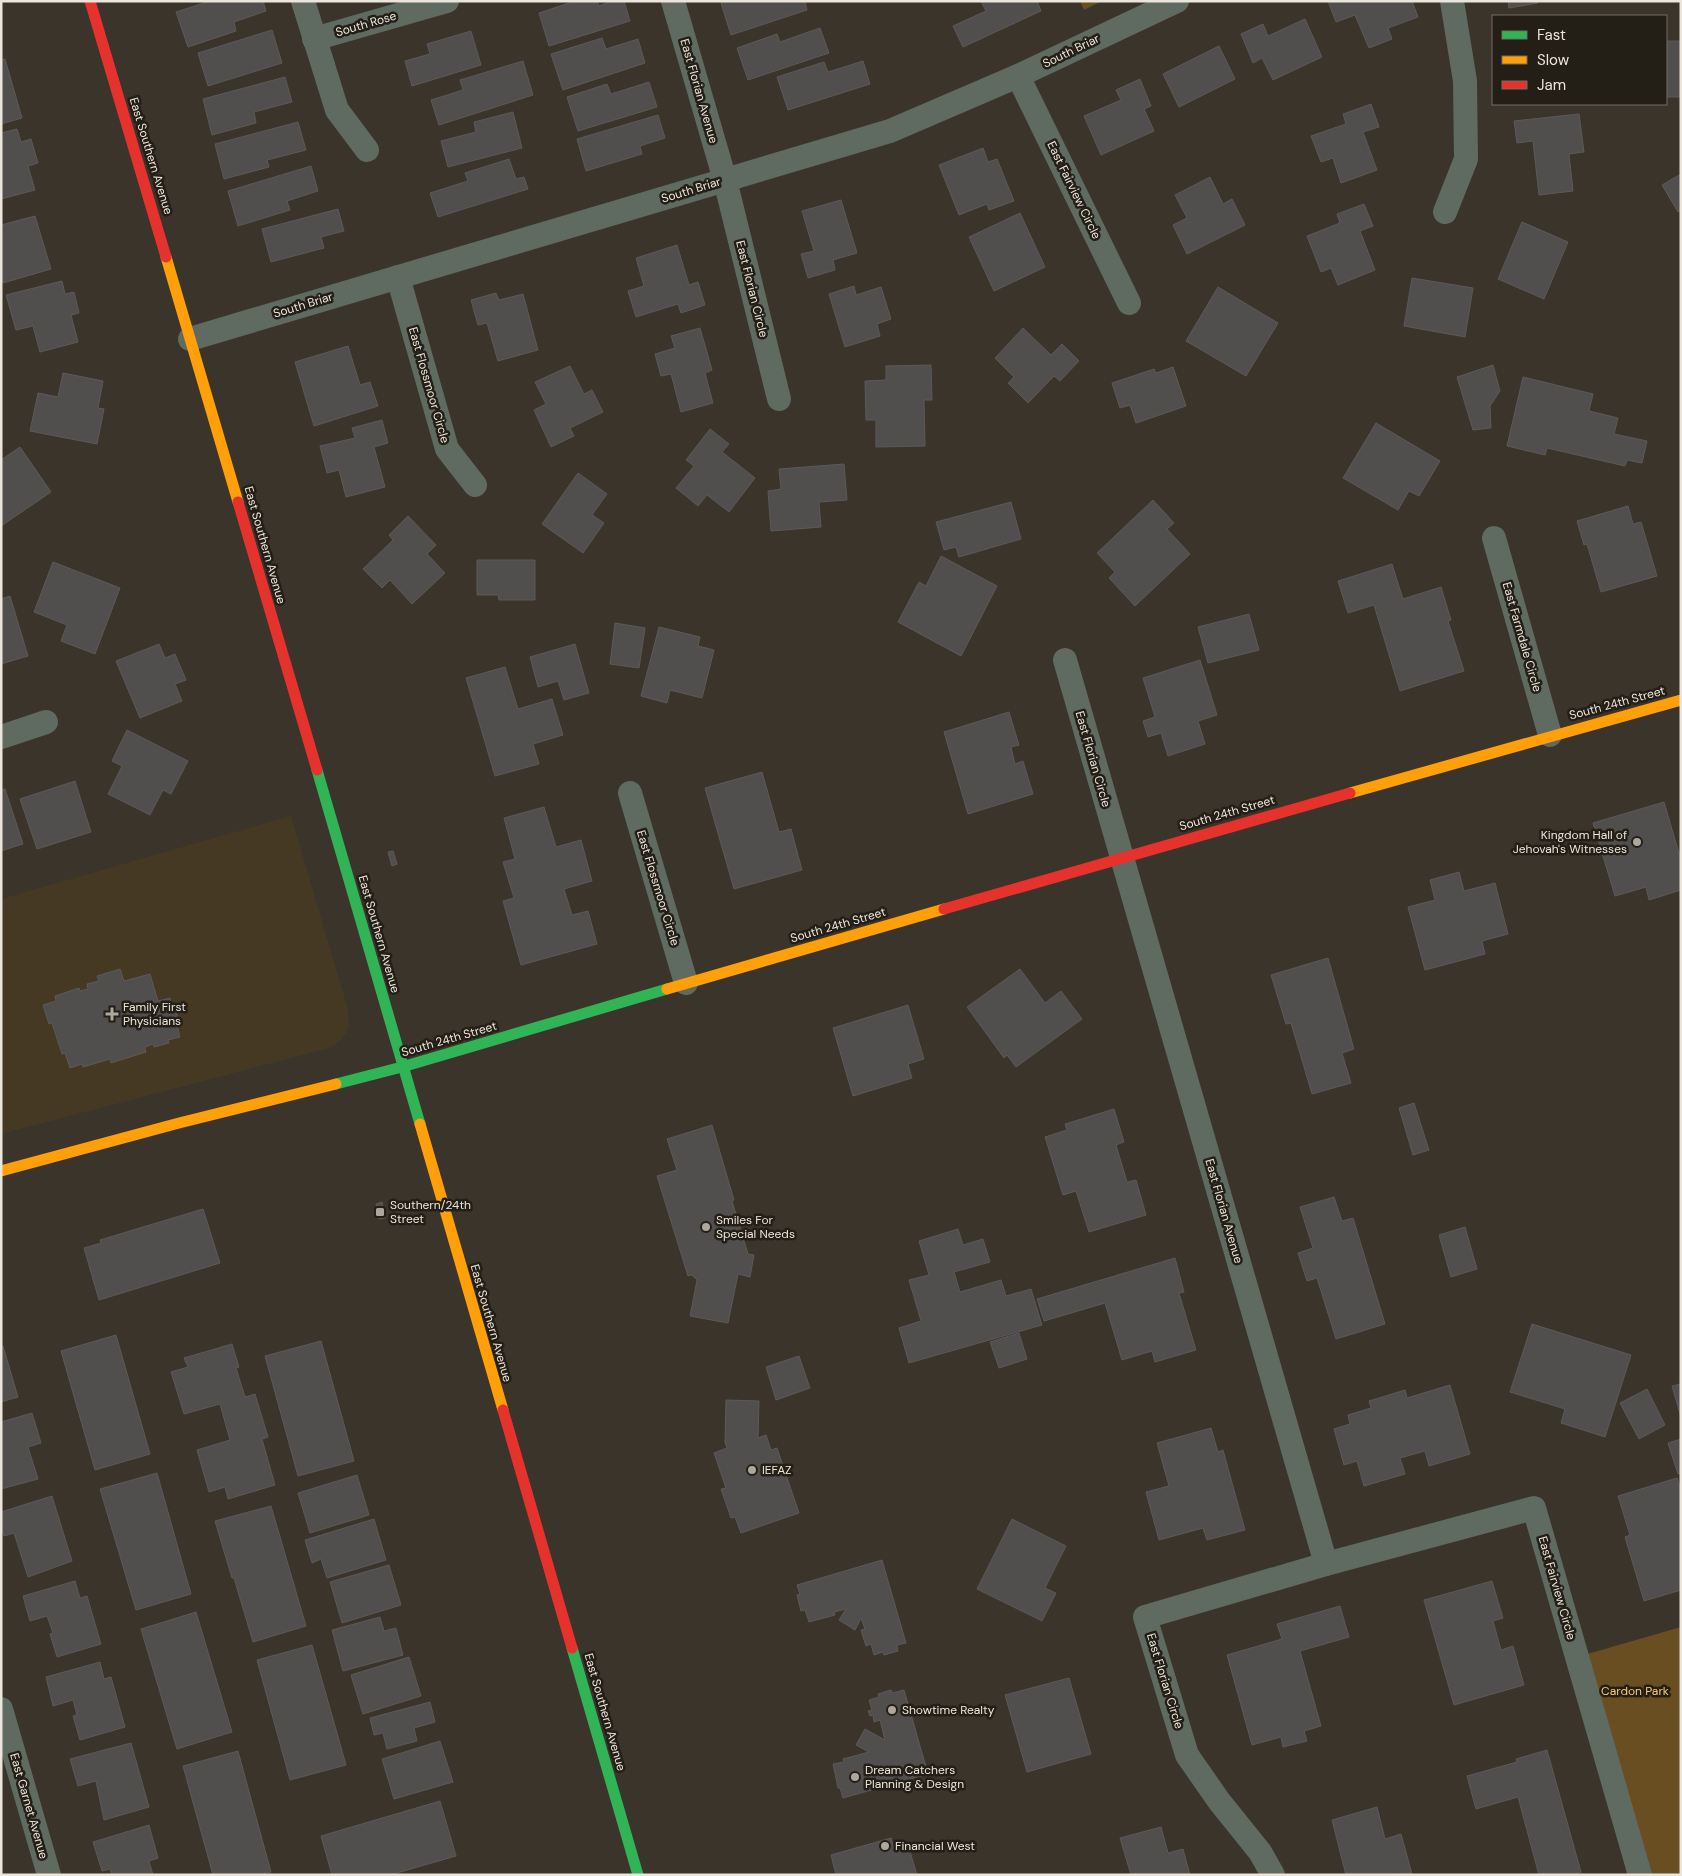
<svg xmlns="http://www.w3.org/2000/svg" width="1682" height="1876" viewBox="0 0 1682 1876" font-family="'DM Sans',sans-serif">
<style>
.built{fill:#463924}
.park{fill:#684e20}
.building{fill:#514f4d;stroke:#5d5959}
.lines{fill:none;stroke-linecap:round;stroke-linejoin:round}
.street{stroke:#5f6a60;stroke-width:24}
.fast{stroke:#30b455;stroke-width:11}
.slow{stroke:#ff9f0a;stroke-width:11}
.jam{stroke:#e5322d;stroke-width:11}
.poi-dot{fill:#aea79d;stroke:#231e16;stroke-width:2}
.labels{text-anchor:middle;stroke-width:5;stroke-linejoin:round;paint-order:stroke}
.street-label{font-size:12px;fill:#ece5db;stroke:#231e16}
.poi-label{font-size:12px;fill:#ece5db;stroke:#231e16;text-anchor:start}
.park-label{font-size:12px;fill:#fcca79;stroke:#231e16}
</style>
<rect width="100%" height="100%" fill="#3a342b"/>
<polygon class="built" points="291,816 348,1009 349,1027 342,1039 333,1047 1,1134 1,899"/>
<g class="park">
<polygon points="1080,1 1102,1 1084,10"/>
<polygon points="1681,1627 1681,1875 1640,1875 1577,1657"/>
</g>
<g class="building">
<polygon points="210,1 263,1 266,11 234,22 236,31 188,47 176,12"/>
<polygon points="575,1 597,1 599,6 612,1 624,1 630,21 549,46 539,13"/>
<polygon points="726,1 805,1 807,10 731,35 721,3"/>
<polygon points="981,1 1037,1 1041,11 963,47 953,26 986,11"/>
<polygon points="1328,1 1412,1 1418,17 1388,28 1392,39 1369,48 1355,15 1336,22"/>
<polygon points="1508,1 1537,1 1538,3 1509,8"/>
<polygon points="1305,19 1322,57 1273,80 1262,58 1253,63 1241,34 1263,24 1268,36"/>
<polygon points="820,28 829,53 748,80 737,48 777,34 780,42"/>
<polygon points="272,30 282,63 208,86 198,53"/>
<polygon points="471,31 481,65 412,86 405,61 430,54 427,44"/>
<polygon points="602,38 606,49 638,39 645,63 563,90 551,54"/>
<rect x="1666" y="41" width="15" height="56"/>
<polygon points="1219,46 1235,79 1179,107 1163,74"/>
<polygon points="5,59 22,118 1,124 1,60"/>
<polygon points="523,61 533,95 439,125 431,100 463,90 460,80"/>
<polygon points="863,61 870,84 788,110 777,77 824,62 828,72"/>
<polygon points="285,77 292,102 254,112 256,123 212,135 203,99"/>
<polygon points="1140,79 1151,106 1144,109 1154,131 1101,155 1084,116 1121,100 1116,90"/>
<polygon points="649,82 657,107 578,131 567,97 607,84 611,94"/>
<polygon points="1371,104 1379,127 1363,132 1377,170 1341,183 1333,158 1321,162 1311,136 1346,124 1343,114"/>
<polygon points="513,112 522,148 448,167 441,141 476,132 474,122"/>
<polygon points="1579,114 1584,152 1569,154 1573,191 1539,195 1533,141 1517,143 1514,121"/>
<polygon points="658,115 665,138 640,146 642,154 586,171 577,139"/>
<polygon points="298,122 306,150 267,160 269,167 224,179 215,144"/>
<polygon points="17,129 21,142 31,139 38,163 28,166 35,190 1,199 1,133"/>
<polygon points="983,148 988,162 997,159 1014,201 989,210 987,204 959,215 939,165"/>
<polygon points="509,159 516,179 524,177 528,189 438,217 430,193 468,181 465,173"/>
<polygon points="311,166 318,191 287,201 290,210 238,226 228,191"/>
<polygon points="1681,174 1681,210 1678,212 1662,185"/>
<polygon points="1210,177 1223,204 1232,199 1245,225 1187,254 1173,225 1187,218 1175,195"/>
<polygon points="841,200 857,253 833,260 835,270 808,278 801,254 814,251 802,211"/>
<polygon points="1364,204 1373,226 1360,231 1375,270 1338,285 1331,268 1321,272 1307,236 1340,223 1337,214"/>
<polygon points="338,209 344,231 321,237 324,248 271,262 262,229"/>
<polygon points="1020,213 1045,267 994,291 969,237"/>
<polygon points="35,216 51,269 3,283 1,276 1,225"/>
<polygon points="1522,222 1568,242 1544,299 1498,279"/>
<polygon points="677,245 689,285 698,282 705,305 681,313 678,304 636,317 628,291 644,286 636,258"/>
<polygon points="1412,278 1473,288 1465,337 1404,326"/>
<polygon points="62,281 65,294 74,292 79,313 71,315 78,342 40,352 33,326 16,330 6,295"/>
<polygon points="854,286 856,295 881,287 891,319 877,324 880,336 845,347 829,294"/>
<polygon points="1218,287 1278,323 1246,376 1186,341"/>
<polygon points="496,293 499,300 523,294 538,350 498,361 487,323 478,325 471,300"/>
<polygon points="700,328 712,370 705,373 713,403 681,412 671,374 661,376 655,354 675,348 671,336"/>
<polygon points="1023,328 1051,355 1062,344 1079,361 1060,381 1054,376 1028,403 1008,383 1014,377 995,358"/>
<polygon points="348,346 360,385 370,382 378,406 314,426 295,362"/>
<polygon points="931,365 932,400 924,400 925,446 876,447 876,420 866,420 865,381 886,380 886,366"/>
<polygon points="1493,365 1500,391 1490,406 1491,428 1473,430 1457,377"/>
<polygon points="570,366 584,394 592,390 603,412 570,428 574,436 551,447 534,410 546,404 535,382"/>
<polygon points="1173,367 1186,406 1136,423 1130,405 1120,408 1112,383 1154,369 1156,373"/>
<polygon points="63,373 103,381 98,408 104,409 97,444 30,431 38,393 58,397"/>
<polygon points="1523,377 1593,394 1589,411 1618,418 1614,434 1647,441 1642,463 1627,460 1625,466 1547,448 1545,455 1507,446"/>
<polygon points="382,420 388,443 374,447 385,487 346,497 339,470 327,473 320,446 355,438 352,428"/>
<polygon points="1376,423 1440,461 1419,496 1409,491 1398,510 1343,478"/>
<polygon points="710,429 729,444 722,452 755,478 729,512 707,495 698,506 676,488 694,466 686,460"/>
<polygon points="20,447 51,492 1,526 1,460"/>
<polygon points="844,464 847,500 819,502 821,527 771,531 768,491 781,489 779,469"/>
<polygon points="578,473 607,494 592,515 604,523 583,553 542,524"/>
<polygon points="1153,500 1174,523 1167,529 1190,554 1135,606 1109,578 1115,572 1097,553"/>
<polygon points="1011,502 1021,539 959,557 956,547 944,550 936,522"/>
<polygon points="1628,506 1633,524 1641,522 1657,576 1601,592 1587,544 1584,545 1577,521"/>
<polygon points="408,516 436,545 427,554 445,573 412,604 390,580 382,588 363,569 393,540 389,535"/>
<polygon points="941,556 997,586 961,656 898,622 919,582 926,586"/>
<polygon points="477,560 535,560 535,600 499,600 498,595 477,595"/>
<polygon points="53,562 120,588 95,654 61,641 67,625 34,612"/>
<polygon points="1392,564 1403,599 1441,587 1451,620 1448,621 1464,671 1400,691 1374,605 1348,613 1338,581"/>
<polygon points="10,596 28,656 1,664 1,599"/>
<polygon points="1249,614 1259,650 1208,663 1198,627"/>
<polygon points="615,623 645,628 639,668 610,664"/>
<polygon points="659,627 700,637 698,646 714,650 702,698 670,690 667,703 641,696"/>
<polygon points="159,644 165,658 175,654 186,680 175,684 182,701 140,718 116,661"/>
<polygon points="575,644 589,693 564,700 558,681 538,687 530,657"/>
<polygon points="1200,660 1217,715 1198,721 1205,744 1168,756 1161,733 1148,737 1143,721 1155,717 1143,678"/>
<polygon points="505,667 518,709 552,699 563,735 533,744 539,764 495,776 466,678"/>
<polygon points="1009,712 1019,745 1011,747 1015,764 1023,761 1033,794 968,814 944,732"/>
<polygon points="127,730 188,761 171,794 163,790 150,815 108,794 122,766 112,761"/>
<polygon points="762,772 779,832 791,829 802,870 734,889 705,788"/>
<polygon points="75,781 91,832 37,849 20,799"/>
<polygon points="5,789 23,844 1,851 1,790"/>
<polygon points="1664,802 1681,860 1681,890 1649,900 1646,887 1615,896 1593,823"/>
<polygon points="544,807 556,847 581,840 592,881 564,889 572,915 588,911 597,944 521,965 503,901 514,898 503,862 515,859 504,818"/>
<polygon points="393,851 397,864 392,866 388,852"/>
<polygon points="1459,872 1464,891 1495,883 1508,934 1482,941 1485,954 1425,970 1408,907 1435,900 1430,880"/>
<polygon points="1328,958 1354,1049 1342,1053 1351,1083 1312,1094 1291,1023 1286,1024 1271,975"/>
<polygon points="120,969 124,981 150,974 158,1001 170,998 172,1006 174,1005 180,1024 177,1025 180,1037 168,1040 169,1043 154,1047 153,1044 145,1047 146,1052 111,1063 110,1059 83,1067 82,1064 70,1068 65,1053 62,1054 52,1023 49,1024 43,1005 56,1001 55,996 79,988 80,991 88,989 87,984 99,981 97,976"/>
<polygon points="1020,969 1045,1003 1061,991 1082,1019 1016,1067 1007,1055 1004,1058 967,1007"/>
<polygon points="908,1005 924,1059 908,1064 912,1078 853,1096 833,1028"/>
<polygon points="1414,1103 1429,1150 1413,1155 1399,1108"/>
<polygon points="1114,1109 1124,1142 1116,1145 1127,1182 1136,1180 1146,1215 1089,1232 1076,1191 1063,1195 1045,1137 1067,1130 1065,1124"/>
<polygon points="712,1125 734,1200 732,1201 748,1254 754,1255 750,1277 738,1274 728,1323 690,1316 697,1280 692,1275 688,1276 657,1176 677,1170 667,1139"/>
<polygon points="1334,1197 1342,1221 1353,1218 1385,1324 1336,1339 1317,1278 1307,1281 1298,1253 1313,1248 1300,1207"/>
<polygon points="382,1202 385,1218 379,1219 376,1204"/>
<polygon points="203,1209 220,1263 99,1300 84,1248 101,1243 100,1240"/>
<polygon points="1465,1227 1477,1269 1451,1277 1439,1235"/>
<polygon points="958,1229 963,1245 983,1239 990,1262 954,1272 960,1292 1001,1280 1006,1296 1031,1289 1042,1325 909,1363 899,1328 921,1321 909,1280 929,1275 919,1241"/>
<polygon points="1175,1258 1184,1292 1179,1293 1196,1350 1155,1362 1152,1351 1122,1360 1105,1303 1044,1321 1037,1299"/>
<polygon points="1532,1324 1631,1355 1605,1437 1561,1423 1565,1409 1510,1392"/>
<polygon points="1019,1333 1027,1359 999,1368 990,1342"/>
<polygon points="116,1335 150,1454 95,1470 61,1351"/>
<polygon points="321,1341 354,1461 298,1476 265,1356"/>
<polygon points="232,1344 239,1367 236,1368 245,1397 255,1394 268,1437 262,1439 275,1485 228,1499 225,1487 209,1492 197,1450 230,1440 220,1404 184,1414 171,1372 188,1367 184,1358"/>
<polygon points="1,1346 3,1346 18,1397 1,1402"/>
<polygon points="799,1356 810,1388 776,1400 766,1367"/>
<polygon points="1681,1384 1681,1417 1672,1386"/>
<polygon points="1450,1385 1470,1454 1429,1466 1425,1451 1400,1458 1405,1474 1364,1486 1357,1461 1344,1465 1334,1429 1350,1424 1348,1415 1371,1408 1369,1401 1405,1390 1407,1398"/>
<polygon points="1647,1389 1665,1425 1639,1439 1620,1403"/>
<polygon points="726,1400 759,1401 758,1438 766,1435 771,1450 777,1448 799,1513 741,1533 735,1517 731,1518 721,1489 726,1488 714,1453 727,1448 725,1442"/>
<polygon points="32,1413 41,1443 28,1447 38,1479 1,1489 1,1422"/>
<polygon points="1211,1428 1218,1452 1223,1450 1245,1530 1207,1540 1203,1528 1159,1540 1146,1492 1169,1486 1157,1443"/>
<polygon points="1681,1439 1681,1473 1678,1474 1668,1443"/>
<polygon points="157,1473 191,1594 136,1610 100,1489"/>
<polygon points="357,1475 369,1515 310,1533 298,1493"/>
<polygon points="1677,1478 1681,1491 1681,1590 1644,1601 1625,1537 1630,1535 1618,1496"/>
<polygon points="52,1496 72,1561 28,1577 14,1533 4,1536 1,1527 1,1512"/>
<polygon points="271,1506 306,1626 253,1642 234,1578 232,1578 215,1521"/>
<polygon points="374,1519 386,1560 327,1578 321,1559 312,1563 305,1540"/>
<polygon points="1012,1519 1066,1546 1045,1588 1056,1593 1042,1621 977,1589"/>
<polygon points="882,1560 906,1643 897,1645 898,1651 884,1655 883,1652 874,1655 871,1644 866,1646 861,1630 865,1629 861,1618 855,1630 839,1620 846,1609 834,1612 835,1615 809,1622 805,1610 801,1611 797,1595 800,1594 797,1585"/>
<polygon points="389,1565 401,1605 342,1623 330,1582"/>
<polygon points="75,1581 80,1598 87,1596 101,1644 57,1657 50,1634 53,1633 47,1616 30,1621 23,1596"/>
<polygon points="1492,1581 1503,1618 1493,1621 1501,1650 1513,1646 1524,1685 1454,1705 1424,1600"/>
<polygon points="1340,1606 1349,1637 1300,1651 1321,1726 1304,1731 1307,1741 1283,1747 1281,1737 1252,1745 1227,1655 1282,1639 1277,1624"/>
<polygon points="196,1612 232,1732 177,1749 141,1629"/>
<polygon points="380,1617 384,1631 396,1628 403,1655 343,1671 332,1630"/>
<polygon points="312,1645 346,1765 290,1780 257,1660"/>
<polygon points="409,1657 421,1696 363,1714 351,1675"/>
<polygon points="100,1662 104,1679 111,1677 125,1727 80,1740 73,1716 77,1715 73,1700 53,1706 46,1677"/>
<polygon points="1069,1678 1091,1754 1027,1772 1005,1695"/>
<polygon points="891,1690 892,1693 904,1690 928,1774 843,1798 840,1788 838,1788 833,1764 844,1762 843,1759 869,1752 856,1745 865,1729 885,1740 880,1720 874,1722 873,1715 870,1716 868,1711 872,1710 869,1700 879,1697 878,1694"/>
<polygon points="430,1702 435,1722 414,1728 417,1741 387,1749 383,1733 374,1735 370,1718"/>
<polygon points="440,1741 453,1782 394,1799 382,1759"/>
<polygon points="131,1743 149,1807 104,1820 96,1781 78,1786 70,1759"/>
<polygon points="1547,1750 1581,1872 1571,1875 1539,1875 1518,1797 1476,1809 1467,1776 1517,1762 1516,1759"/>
<polygon points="238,1751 271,1872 259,1875 213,1875 183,1766"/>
<polygon points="440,1801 456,1856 390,1875 332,1875 321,1836"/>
<polygon points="1377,1807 1385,1839 1401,1834 1412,1874 1346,1875 1332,1820"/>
<polygon points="149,1825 158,1858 149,1861 153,1875 112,1875 110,1869 102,1871 93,1842"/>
<polygon points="1161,1827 1168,1853 1183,1849 1190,1875 1131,1875 1120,1838"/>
<polygon points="891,1838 895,1852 909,1848 917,1875 836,1875 831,1855"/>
</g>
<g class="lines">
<g class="street">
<polyline points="303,1 337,110 367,150"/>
<polyline points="673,1 725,180 779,399"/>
<polyline points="314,39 447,1"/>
<polyline points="1018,76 1129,303"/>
<polyline points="1445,212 1466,159 1465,81 1452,1"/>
<polyline points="398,277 447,449 475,485"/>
<polyline points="190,339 890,131 1018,76 1177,1"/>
<polyline points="1494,538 1550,735"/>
<polyline points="1065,660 1326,1564"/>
<polyline points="1,737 46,722"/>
<polyline points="630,793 686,983"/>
<polyline points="1,1709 49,1875"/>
<polyline points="1273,1875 1260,1852 1219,1801 1187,1755 1145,1617 1326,1564 1534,1508 1640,1875"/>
</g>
<g class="fast">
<polyline points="317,770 420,1124"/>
<polyline points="336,1084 402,1067 667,989"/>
<polyline points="572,1648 638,1875"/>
</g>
<g class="slow">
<polyline points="166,257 238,502"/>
<polyline points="1350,793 1681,700"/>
<polyline points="667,989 944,909"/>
<polyline points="420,1124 503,1410"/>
<polyline points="1,1171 179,1123 336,1084"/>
</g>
<g class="jam">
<polyline points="90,1 166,257"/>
<polyline points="238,502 317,770"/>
<polyline points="944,909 1350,793"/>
<polyline points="503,1410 572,1648"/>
</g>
</g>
<g class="poi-dot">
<circle cx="1637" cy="842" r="5"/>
<path d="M109.5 1006.5h5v5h5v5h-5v5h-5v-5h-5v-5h5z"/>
<rect x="375" y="1207" width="10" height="10" rx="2.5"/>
<circle cx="706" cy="1227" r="5"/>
<circle cx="752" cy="1470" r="5"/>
<circle cx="892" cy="1710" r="5"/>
<circle cx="855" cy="1777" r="5"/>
<circle cx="885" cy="1846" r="5"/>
</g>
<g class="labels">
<g class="street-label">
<text transform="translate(366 24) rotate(-16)" y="4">South Rose</text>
<text transform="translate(1071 51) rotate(-26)" y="4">South Briar</text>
<text transform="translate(699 91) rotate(74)" y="4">East Florian Avenue</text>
<text transform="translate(151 156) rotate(73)" y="4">East Southern Avenue</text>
<text transform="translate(691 190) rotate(-17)" y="4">South Briar</text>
<text transform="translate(1074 190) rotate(64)" y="4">East Fairview Circle</text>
<text transform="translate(752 289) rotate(76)" y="4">East Florian Circle</text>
<text transform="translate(303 305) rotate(-17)" y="4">South Briar</text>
<text transform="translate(429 385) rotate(74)" y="4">East Flossmoor Circle</text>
<text transform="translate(265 545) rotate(74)" y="4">East Southern Avenue</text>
<text transform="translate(1522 637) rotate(74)" y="4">East Farmdale Circle</text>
<text transform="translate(1617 703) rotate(-15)" y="4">South 24th Street</text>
<text transform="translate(1093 759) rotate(74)" y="4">East Florian Circle</text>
<text transform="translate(1227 813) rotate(-16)" y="4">South 24th Street</text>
<text transform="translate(658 888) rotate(73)" y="4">East Flossmoor Circle</text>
<text transform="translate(838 925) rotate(-16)" y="4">South 24th Street</text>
<text transform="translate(379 934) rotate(74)" y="4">East Southern Avenue</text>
<text transform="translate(449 1039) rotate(-16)" y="4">South 24th Street</text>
<text transform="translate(1224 1211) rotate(74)" y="4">East Florian Avenue</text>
<text transform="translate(491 1323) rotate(74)" y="4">East Southern Avenue</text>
<text transform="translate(1557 1588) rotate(74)" y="4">East Fairview Circle</text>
<text transform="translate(1165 1681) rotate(73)" y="4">East Florian Circle</text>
<text transform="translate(605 1712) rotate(74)" y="4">East Southern Avenue</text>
<text transform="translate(29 1806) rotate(74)" y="4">East Garnet Avenue</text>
</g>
<g class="poi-label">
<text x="1627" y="839" text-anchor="end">Kingdom Hall of<tspan x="1627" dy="14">Jehovah's Witnesses</tspan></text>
<text x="123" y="1011">Family First<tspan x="123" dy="14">Physicians</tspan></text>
<text x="390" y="1209">Southern/24th<tspan x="390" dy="14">Street</tspan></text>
<text x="716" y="1224">Smiles For<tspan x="716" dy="14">Special Needs</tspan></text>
<text x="762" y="1474">IEFAZ</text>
<text x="902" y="1714">Showtime Realty</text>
<text x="865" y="1774">Dream Catchers<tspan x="865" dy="14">Planning &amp; Design</tspan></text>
<text x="895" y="1850">Financial West</text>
</g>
<g class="park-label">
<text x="1635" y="1695">Cardon Park</text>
</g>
</g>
<rect width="1682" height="1876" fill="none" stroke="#ece5db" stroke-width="5"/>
<rect x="1492" y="15" width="175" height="90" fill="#231e16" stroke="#736e65"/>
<rect x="1502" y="31" width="25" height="8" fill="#30b455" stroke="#736e65"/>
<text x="1537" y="40" font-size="15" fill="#ece5db">Fast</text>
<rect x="1502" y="56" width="25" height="8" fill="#ff9f0a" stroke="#736e65"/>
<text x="1537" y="65" font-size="15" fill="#ece5db">Slow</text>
<rect x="1502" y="81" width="25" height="8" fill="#e5322d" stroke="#736e65"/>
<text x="1537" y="90" font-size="15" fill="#ece5db">Jam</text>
</svg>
